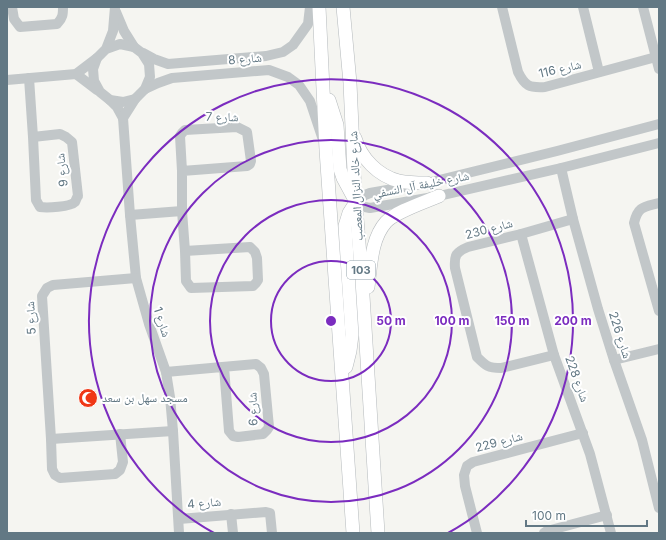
<svg xmlns="http://www.w3.org/2000/svg" width="666" height="540" viewBox="0 0 666 540" font-family="Inter,'Noto Naskh Arabic',sans-serif">
<style>
.lines{fill:none;stroke-linecap:round;stroke-linejoin:round}
.major-casing{stroke:#b5babd;stroke-width:14}
.minor{stroke:#c2c7c9;stroke-width:10}
.major{stroke:#fff;stroke-width:13}
.ring{fill:none;stroke:#7b2cbf;stroke-width:2}
.labels{text-anchor:middle;stroke-width:4;stroke-linejoin:round;paint-order:stroke}
.shield{fill:#fff;stroke:#91a0a9;stroke-width:1}
.shield-label{font-size:11px;font-weight:bold;fill:#627884}
.street-label{font-size:12px;fill:#627884;stroke:#fff}
.poi-label{font-size:12px;fill:#627884;stroke:#fff;text-anchor:start}
.centre{fill:#7b2cbf;stroke:#fff;stroke-width:2}
.ring-label{font-size:12px;text-anchor:middle;font-weight:bold;fill:#7b2cbf;stroke:#fff;stroke-width:4;stroke-linejoin:round;paint-order:stroke}
</style>
<rect width="100%" height="100%" fill="#f5f5f1"/>
<g class="lines">
<g class="major-casing">
<g id="major">
<polyline points="319,7 326,150 353,533"/>
<polyline points="343,7 350,83 355,194 362,280 378,533"/>
<polyline points="329,100 337,125 340,169 343,178 356,202 349,213 345,226 352,335 350,351 346,367"/>
<path d="M355,138C361,158 378,176 399,181C408,183 417,183 427,183"/>
<path d="M368,287C371,265 371,239 386,222C395,212 425,202 439,196"/>
</g>
</g>
<g class="minor">
<path d="M12,7L14,19L20,27L57,24C63,18 63,14 63,7"/>
<path d="M502,7L518,72C525,86 529,88 545,87L656,57"/>
<polyline points="583,7 599,72"/>
<polyline points="643,7 659,69"/>
<polyline points="116,12 124,31 134,47"/>
<polyline points="106,49 120,44 134,47 142,53 149,64 150,77 145,89 135,99 123,102 110,100 100,92 94,81 93,69 97,58 106,49 113,31 115,7"/>
<polyline points="143,53 154,59 168,64 266,56 283,52 293,45 308,24 310,7"/>
<polyline points="76,74 97,90"/>
<path d="M29,78L33,137L36,200L40,207C47,208 70,207 75,202C76,200 77,197 78,196L72,142L66,137L60,134L33,137"/>
<polyline points="7,80 76,74 97,58"/>
<polyline points="145,89 158,83 172,78 269,70 288,77 299,85 310,101 322,137"/>
<polyline points="110,100 117,107 123,118 130,215 136,278 149,324 166,372 170,397 173,431 179,533"/>
<polyline points="123,118 135,99"/>
<polyline points="659,124 557,151 427,183 370,193 365,195 356,202 365,207 370,208 439,196 561,168 659,143"/>
<polyline points="561,168 573,219 598,309 614,360 642,440 659,508"/>
<polyline points="182,171 247,166 250,164 251,161 247,132 237,127 185,130 182,133 180,136 182,171 182,211 185,251 186,281 191,288 253,286 256,283 258,280 257,258 255,252 250,247 185,251"/>
<path d="M659,203C644,207 638,206 634,223L659,311"/>
<polyline points="130,215 182,211"/>
<polyline points="521,234 554,355 590,454 611,533"/>
<path d="M554,355L501,368C488,368 486,366 477,357L455,268C454,255 456,252 468,247L521,234L573,219"/>
<polyline points="614,360 659,349"/>
<polyline points="166,372 256,364 261,368 264,374 269,427 267,430 263,434 238,437 233,436 229,431 224,367"/>
<polyline points="120,434 123,462 120,470 115,474 60,478 55,475 52,469 51,439 42,296 47,288 53,285 136,278"/>
<polyline points="51,439 173,431"/>
<polyline points="231,514 233,533"/>
<polyline points="179,519 266,512 270,513 272,533"/>
<polyline points="477,533 465,486 464,475 467,466 473,462 583,433"/>
<polyline points="544,533 547,531 607,515"/>
</g>
<use href="#major" class="major"/>
</g>
<g class="ring">
<circle cx="331" cy="321" r="60"/>
<circle cx="331" cy="321" r="121"/>
<circle cx="331" cy="321" r="181"/>
<path d="M214 533A242 242 0 1 1 448 533"/>
</g>
<defs>
<g id="mosque-disc" transform="scale(1)"><circle r="9.5" fill="#f03716" stroke="#fff"/><path d="M3.5-4.9A6 6 0 1 0 3.5 4.9A5 5 0 1 1 3.5-4.9Z" fill="#fff"/></g>
</defs>
<g fill-rule="evenodd">
<use href="#mosque-disc" x="88" y="398"/>
</g>
<g class="labels">
<rect class="shield" x="347" y="261" width="28" height="18" rx="3"/>
<g class="shield-label">
<text x="361" y="274">103</text>
</g>
<g class="street-label">
<text transform="translate(245 59) rotate(-5)" y="4">شارع 8</text>
<text transform="translate(560 69) rotate(-13)" y="4">شارع 116</text>
<text transform="translate(222 117) rotate(1)" y="4">شارع 7</text>
<text transform="translate(62 170) rotate(-96)" y="4">شارع 9</text>
<text transform="translate(421 185) rotate(-11)" y="4">شارع خليفة آل النسفي</text>
<text transform="translate(356 186) rotate(-93)" y="4">شارع خالد النزال المعصب</text>
<text transform="translate(489 229) rotate(-15)" y="4">شارع 230</text>
<text transform="translate(31 318) rotate(-93)" y="4">شارع 5</text>
<text transform="translate(162 322) rotate(72)" y="4">شارع 1</text>
<text transform="translate(620 335) rotate(72)" y="4">شارع 226</text>
<text transform="translate(577 379) rotate(70)" y="4">شارع 228</text>
<text transform="translate(253 409) rotate(-92)" y="4">شارع 6</text>
<text transform="translate(499 442) rotate(-15)" y="4">شارع 229</text>
<text transform="translate(204 503) rotate(-5)" y="4">شارع 4</text>
</g>
<g class="poi-label">
<text x="102" y="402">مسجد سهل بن سعد</text>
</g>
</g>
<circle cx="331" cy="321" r="6" class="centre"/>
<g class="ring-label">
<text x="391" y="325">50 m</text>
<text x="452" y="325">100 m</text>
<text x="512" y="325">150 m</text>
<text x="573" y="325">200 m</text>
</g>
<rect width="666" height="540" fill="none" stroke="#627884" stroke-width="16"/>
<path d="M526 520v6h121v-6" fill="none" stroke="#627884" stroke-width="2"/>
<text x="532" y="520" font-size="12" fill="#627884" stroke="#ffffff" stroke-width="3" paint-order="stroke">100 m</text>
</svg>
